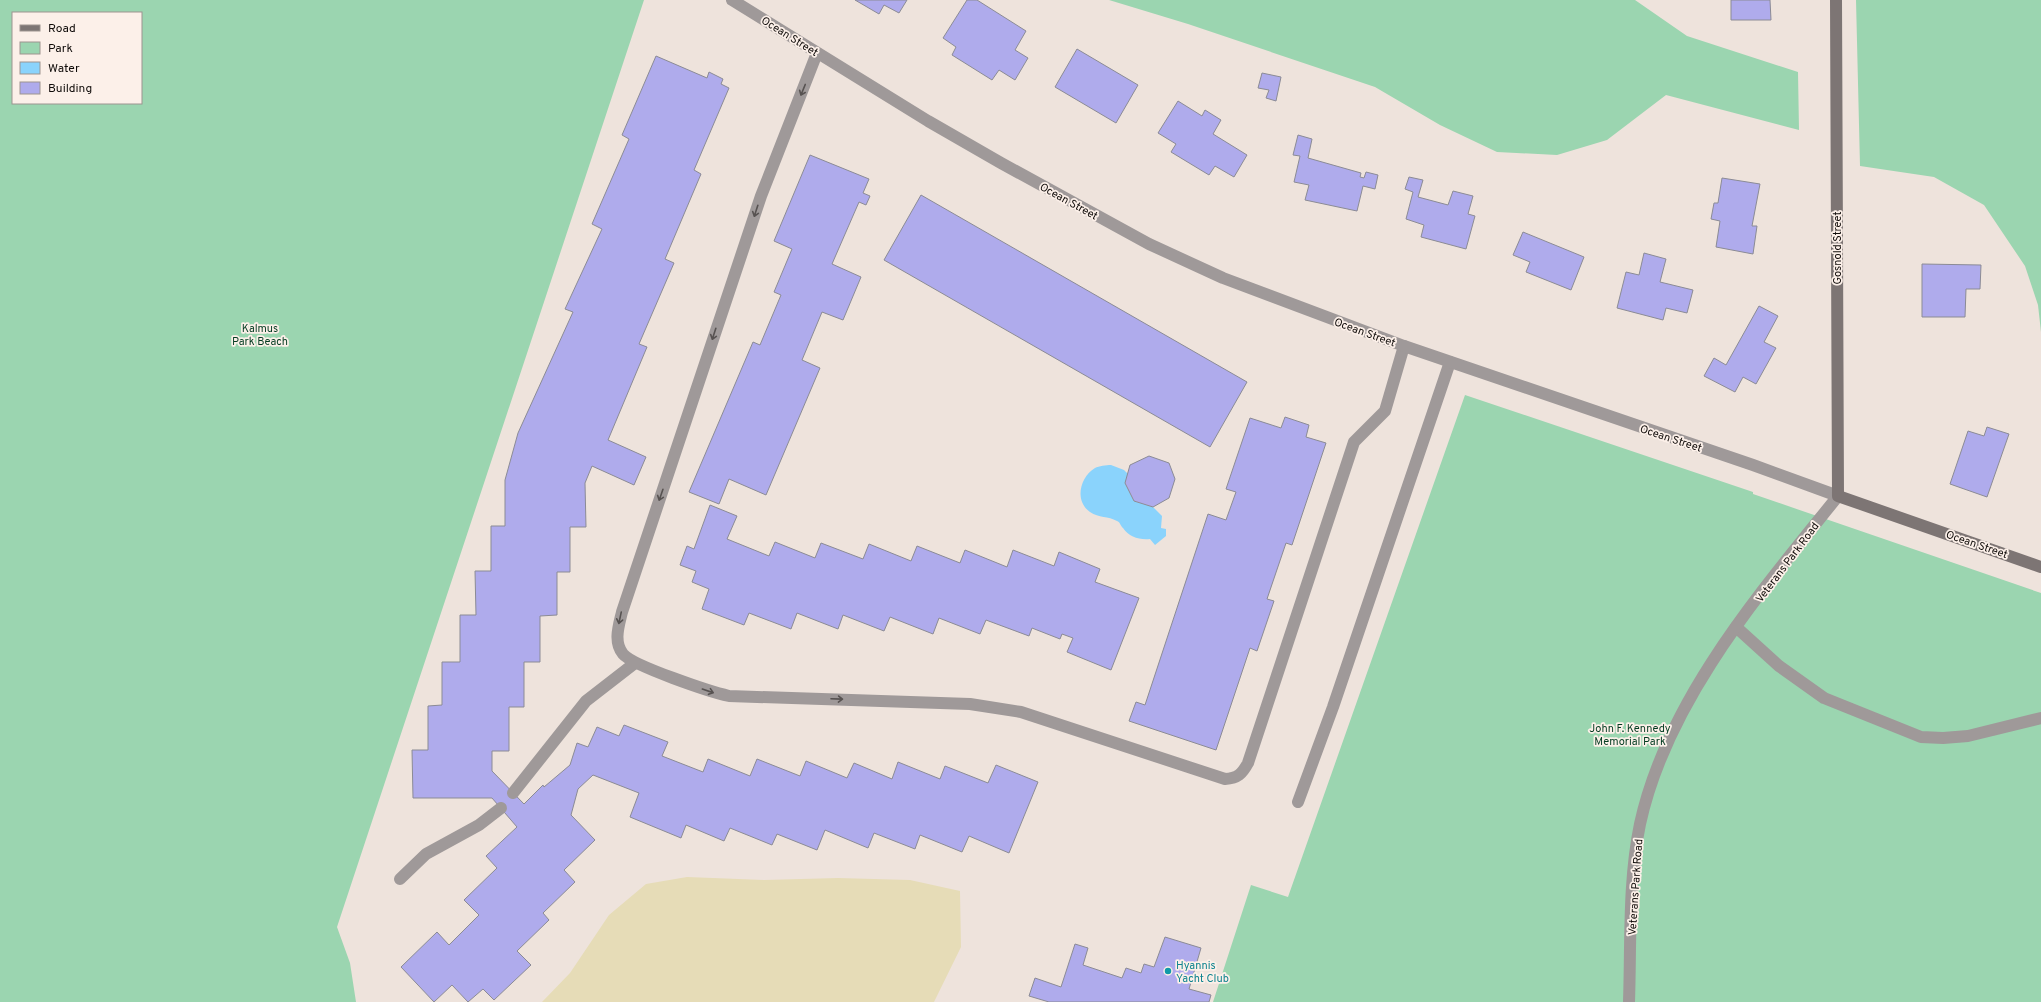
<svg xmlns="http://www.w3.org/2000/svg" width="2041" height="1002" viewBox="0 0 2041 1002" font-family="Overpass,sans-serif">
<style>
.green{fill:#9bd5b0;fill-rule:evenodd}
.sand{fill:#e6dcb7}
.water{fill:#8ad3fc}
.building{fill:#afabec;stroke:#8b8b95}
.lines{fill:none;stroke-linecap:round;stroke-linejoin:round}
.lane{stroke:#9f9999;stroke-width:12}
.street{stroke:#9f9999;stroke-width:12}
.secondary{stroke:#7d7574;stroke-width:12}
.oneway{stroke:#575251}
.culture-dot{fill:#0f9aa8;stroke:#fcf0e9;stroke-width:1.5}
.labels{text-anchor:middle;stroke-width:3.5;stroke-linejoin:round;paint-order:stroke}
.street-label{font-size:11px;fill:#0f0b09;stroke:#fcf0e9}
.park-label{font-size:11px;fill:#023b20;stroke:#fcf0e9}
.culture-label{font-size:11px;fill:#0d838f;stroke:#fcf0e9;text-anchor:start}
</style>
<rect width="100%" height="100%" fill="#eee3dc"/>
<g class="green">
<path d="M0,0H644L337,927L350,963L356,1002H0ZM13,13H141V103H13Z"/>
<polygon points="1109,0 1635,0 1687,36 1798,72 1799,130 1666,95 1607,140 1557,155 1497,152 1440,125 1375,87 1188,24"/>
<polygon points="1856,0 2041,0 2041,332 2038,305 2025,266 1984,205 1934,177 1860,166"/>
<polygon points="1465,395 1753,492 1753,494 2041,593 2041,1002 1213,1002 1251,885 1288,897"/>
</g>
<polygon class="sand" points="687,877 764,880 838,878 910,880 960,891 961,947 934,1002 542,1002 570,973 609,915 646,884"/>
<path class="water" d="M1111,465L1124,470L1129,475L1125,483L1134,501L1153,507L1162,516L1161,528L1166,529V536L1155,545L1150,539C1139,540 1129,537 1123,528C1120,525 1120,522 1117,521C1108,516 1099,518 1090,512C1074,501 1080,477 1095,468C1099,466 1106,465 1111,465Z"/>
<g class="building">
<polygon points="855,0 907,0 899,13 884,5 879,14"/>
<polygon points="967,0 977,0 1026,31 1015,50 1028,58 1015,80 999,70 992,80 952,55 956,47 943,38"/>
<polygon points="1731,0 1770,0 1771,20 1731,20"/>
<polygon points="1077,49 1138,85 1116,123 1055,87"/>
<polygon points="656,56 707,78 709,72 723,79 721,84 729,88 694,170 701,174 665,259 674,263 639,344 647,347 608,440 646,457 634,485 592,466 585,483 586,527 570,527 570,572 557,572 557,615 540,616 540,662 524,662 524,707 509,707 509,751 492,751 492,771 524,804 543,785 544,787 570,765 577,743 588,747 597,727 619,736 624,725 668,742 662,756 703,772 708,759 750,776 757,759 800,776 806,761 847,778 854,763 892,779 898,762 940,779 945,766 988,783 996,765 1038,782 1009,853 969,836 962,852 920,835 915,849 874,833 868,848 825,830 817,850 777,834 772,845 730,828 724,841 686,825 681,838 630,817 639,793 593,775 578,789 571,815 595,840 564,870 575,882 543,913 549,920 517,951 531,965 494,1000 483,989 468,1002 452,985 434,1002 401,967 437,932 449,945 479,915 464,900 497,868 486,856 517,827 492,798 413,798 412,750 428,750 428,706 442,705 442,662 460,662 460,615 476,615 475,571 491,571 491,526 505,526 505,480 518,433 573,312 565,309 602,229 592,224 629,139 622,135"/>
<polygon points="1262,73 1281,77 1276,101 1266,98 1269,90 1258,88"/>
<polygon points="1178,101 1202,116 1205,110 1221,120 1213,134 1247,155 1234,177 1215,166 1209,175 1171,152 1176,144 1158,133"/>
<polygon points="1298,135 1312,139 1308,158 1361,173 1360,177 1364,178 1366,172 1378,175 1375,189 1363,186 1357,211 1305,200 1309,185 1294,182 1300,156 1293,155"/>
<polygon points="810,155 869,179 863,193 870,196 866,205 859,202 832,264 861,277 843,320 822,312 802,360 820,368 766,495 729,479 719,504 689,492 753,342 760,345 781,295 774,292 792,249 774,241"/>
<polygon points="1409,177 1423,180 1418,197 1448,205 1453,191 1473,196 1468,214 1475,216 1466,249 1421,237 1424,225 1406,219 1413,192 1405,189"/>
<polygon points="1722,178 1760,184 1752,226 1757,226 1753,254 1716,247 1720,221 1711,219 1714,203 1718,203"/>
<polygon points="921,195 1247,382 1210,447 884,260"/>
<polygon points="1523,232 1584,257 1571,290 1526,272 1530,262 1513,255"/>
<polygon points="1644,253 1666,259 1660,282 1693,290 1687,313 1666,308 1663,320 1617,308 1626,272 1639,275"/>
<polygon points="1922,264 1981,265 1980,289 1966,289 1965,317 1922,317"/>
<polygon points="1759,306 1778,316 1764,342 1776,348 1756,384 1743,377 1735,392 1704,376 1714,358 1726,365"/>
<polygon points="1285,417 1309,425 1306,437 1326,443 1292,545 1286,543 1267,599 1274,601 1257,651 1250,648 1216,750 1129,721 1136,702 1145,705 1208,514 1226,520 1236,492 1226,489 1250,418 1281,428"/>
<polygon points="1987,427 2009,434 1987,497 1950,484 1968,431 1984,436"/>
<polygon points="1149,456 1169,463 1175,479 1169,498 1153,507 1134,501 1125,483 1130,465"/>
<polygon points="710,505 737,516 727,539 769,556 775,542 815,558 821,543 863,559 869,544 911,561 917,546 960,563 965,550 1007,567 1013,550 1054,566 1059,552 1100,569 1095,582 1139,598 1111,670 1067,652 1073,638 1062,634 1060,639 1032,628 1029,636 986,620 980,634 939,618 933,634 890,617 884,631 843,615 838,629 797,613 791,629 749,613 744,625 702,609 709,589 692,582 696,571 680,565 687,546 694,549"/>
<polygon points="1165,937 1201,948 1189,989 1211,995 1209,1002 1049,1002 1029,996 1035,978 1061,987 1075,944 1088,948 1083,965 1122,978 1126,968 1141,973 1144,964 1154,967"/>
</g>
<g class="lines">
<g class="lane">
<path d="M817,53L761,196L622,612C619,625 613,642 623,654C633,666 711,692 729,696L970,704L1021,712L1225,779C1238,778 1242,774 1248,763L1354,442L1385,411L1404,346"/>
<polyline points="1736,627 1779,666 1824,698 1921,737 1943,738 1968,736 2041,718"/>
<polyline points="513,793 586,701 635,663"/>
<polyline points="1298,802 1333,707 1450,362"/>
<polyline points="400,879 426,854 479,825 501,808"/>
<path d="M1629,1002C1631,943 1628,882 1640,824C1667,700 1760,593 1838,496"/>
</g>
<polyline class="street" points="732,0 928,121 1001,163 1149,244 1223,278 1404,346 1753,465 1838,496"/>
<polyline class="secondary" points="1836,0 1838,496 2041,567"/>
</g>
<defs><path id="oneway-shaft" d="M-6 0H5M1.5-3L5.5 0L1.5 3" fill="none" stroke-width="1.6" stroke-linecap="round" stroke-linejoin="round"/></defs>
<g class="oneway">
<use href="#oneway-shaft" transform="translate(803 90) rotate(112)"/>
<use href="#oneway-shaft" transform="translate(756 211) rotate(108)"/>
<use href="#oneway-shaft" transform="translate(714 334) rotate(108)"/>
<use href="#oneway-shaft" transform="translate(661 495) rotate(109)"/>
<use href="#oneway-shaft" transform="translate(620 618) rotate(102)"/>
<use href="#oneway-shaft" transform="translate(708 691) rotate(19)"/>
<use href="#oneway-shaft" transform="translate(837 699) rotate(2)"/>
</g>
<circle class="culture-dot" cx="1168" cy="971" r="4"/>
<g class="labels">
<g class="street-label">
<text transform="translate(790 36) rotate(32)" y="4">Ocean Street</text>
<text transform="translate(1069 201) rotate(29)" y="4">Ocean Street</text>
<text transform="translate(1837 248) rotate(-90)" y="4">Gosnold Street</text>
<text transform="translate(1365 332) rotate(20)" y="4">Ocean Street</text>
<text transform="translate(1671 438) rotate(18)" y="4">Ocean Street</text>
<text transform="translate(1977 544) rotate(19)" y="4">Ocean Street</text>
<text transform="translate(1787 562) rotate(-53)" y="4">Veterans Park Road</text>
<text transform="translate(1635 887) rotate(-86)" y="4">Veterans Park Road</text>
</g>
<g class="park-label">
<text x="260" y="332">Kalmus<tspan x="260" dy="13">Park Beach</tspan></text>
<text x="1630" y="732">John F. Kennedy<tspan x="1630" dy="13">Memorial Park</tspan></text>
</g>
<g class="culture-label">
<text x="1176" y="969">Hyannis<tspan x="1176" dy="13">Yacht Club</tspan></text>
</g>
</g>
<rect x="12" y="12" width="130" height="92" fill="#fcf0e9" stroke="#9d948f"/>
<rect x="20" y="25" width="20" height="6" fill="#7d7574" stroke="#9d948f"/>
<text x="48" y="32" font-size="12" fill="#0f0b09">Road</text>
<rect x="20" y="42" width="20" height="12" fill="#9bd5b0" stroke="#9d948f"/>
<text x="48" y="52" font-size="12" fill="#0f0b09">Park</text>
<rect x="20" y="62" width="20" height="12" fill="#8ad3fc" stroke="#9d948f"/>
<text x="48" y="72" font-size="12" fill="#0f0b09">Water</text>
<rect x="20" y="82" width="20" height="12" fill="#afabec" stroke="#9d948f"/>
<text x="48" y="92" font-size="12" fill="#0f0b09">Building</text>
</svg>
